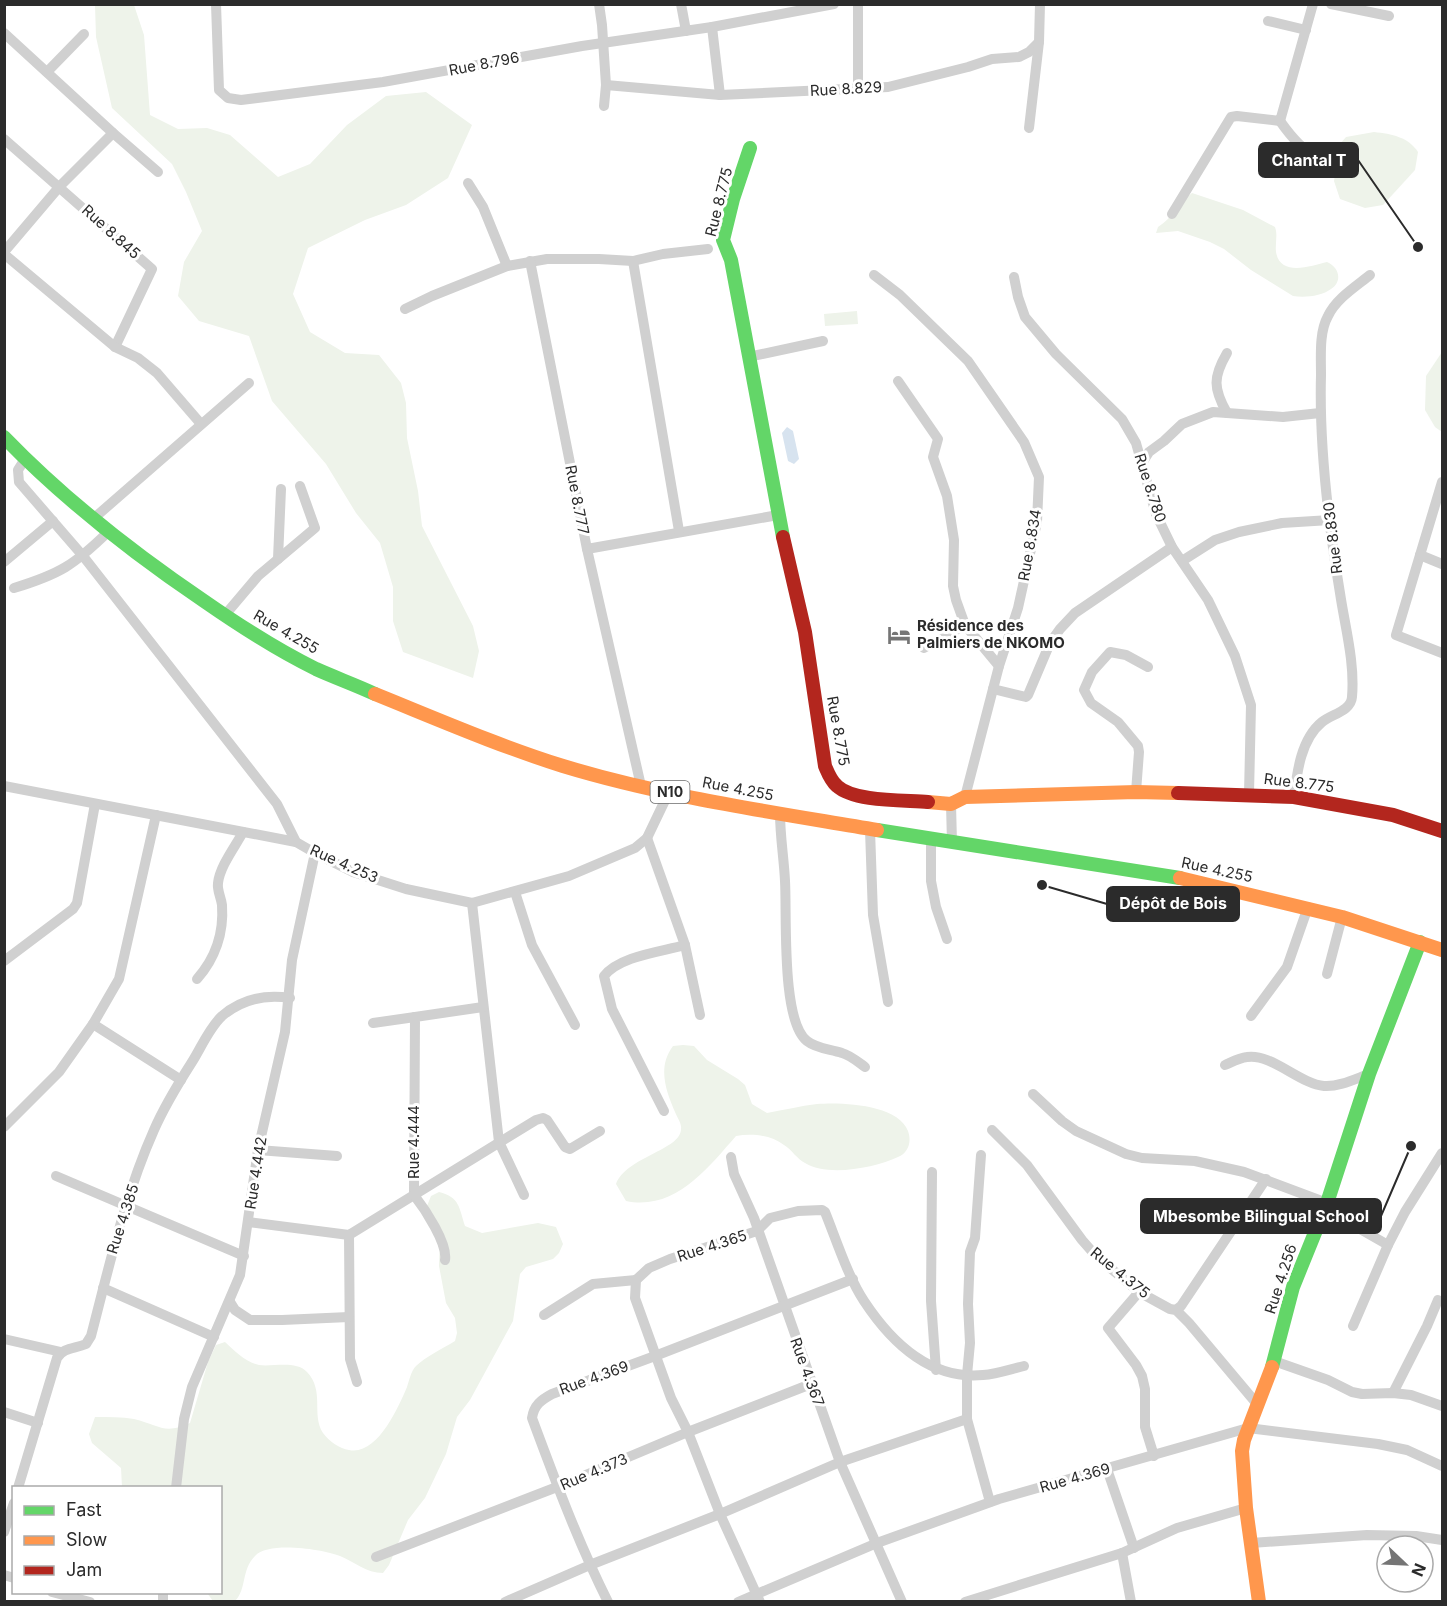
<svg xmlns="http://www.w3.org/2000/svg" width="1447" height="1606" viewBox="0 0 1447 1606" font-family="Inter,sans-serif">
<style>
.green{fill:#eef3ea}
.water{fill:#d7e3ef}
.lines{fill:none;stroke-linecap:round;stroke-linejoin:round}
.street{stroke:#d0d0d0;stroke-width:10}
.fast{stroke:#63d668;stroke-width:14}
.slow{stroke:#ff974d;stroke-width:14}
.jam{stroke:#b3261e;stroke-width:14}
.labels{text-anchor:middle;stroke-width:6;stroke-linejoin:round;paint-order:stroke}
.shield{fill:#fff;stroke:#6b6b6b;stroke-width:1.5}
.shield-label{font-size:14px;font-weight:bold;fill:#2b2b2b}
.street-label{font-size:15px;fill:#2b2b2b;stroke:#fff}
.poi-label{font-size:15px;font-weight:bold;fill:#2b2b2b;stroke:#fff;text-anchor:start}
.leader{fill:none;stroke:#2b2b2b;stroke-width:2}
.callout-dot{fill:#2b2b2b;stroke:#fff;stroke-width:2}
.callout{fill:#2b2b2b;stroke:#2b2b2b;stroke-width:2}
.callout-label{font-size:16px;text-anchor:middle;font-weight:bold;fill:#fff}
</style>
<rect width="100%" height="100%" fill="#fff"/>
<g class="green">
<polygon points="95,5 134,5 144,35 150,115 178,129 207,128 230,135 278,177 310,164 347,125 386,96 426,92 472,125 448,178 406,205 365,220 308,248 293,294 310,332 345,353 379,355 401,383 406,403 407,438 418,491 422,526 473,626 479,651 473,678 403,652 393,621 393,587 380,543 356,513 326,464 272,401 249,336 199,321 178,296 184,262 202,231 186,192 172,164 112,108 96,37"/>
<path d="M1374,132C1392,134 1408,137 1418,152L1415,170L1383,205L1365,208L1340,199L1334,181L1340,144L1346,137Z"/>
<path d="M1192,193L1243,210L1275,227C1278,235 1275,243 1276,252C1280,277 1311,266 1327,262C1339,267 1343,281 1331,289C1322,296 1305,298 1293,296L1251,270L1224,249L1210,242L1178,231L1156,233L1158,227C1173,218 1178,203 1192,193Z"/>
<polygon points="857,311 858,324 825,326 824,314"/>
<polygon points="1442,352 1442,432 1435,427 1425,410 1426,376"/>
<path d="M683,1045L694,1046L707,1060L738,1079L745,1085L752,1104L767,1113C784,1110 800,1106 817,1104C841,1102 898,1104 908,1131C912,1142 908,1153 898,1157C875,1168 827,1177 805,1163C797,1159 792,1150 784,1145C771,1135 752,1133 736,1136C707,1169 675,1211 626,1201L616,1184C626,1157 681,1150 681,1129C682,1124 677,1117 675,1112C666,1091 657,1067 673,1046Z"/>
<path d="M439,1192C460,1197 459,1208 465,1226L482,1233L538,1223L556,1227L563,1244L559,1253L553,1259L526,1267L520,1274L513,1321L470,1400L457,1417L446,1454L425,1498L408,1520L389,1565L383,1573C366,1573 355,1562 340,1556C322,1549 268,1541 255,1556C241,1570 247,1589 235,1601H213L207,1593L220,1592V1488L122,1487L121,1468L92,1443L89,1434L95,1417C108,1417 122,1417 134,1419C159,1425 164,1435 190,1423L208,1362L216,1345L225,1342C235,1351 245,1362 259,1365C273,1367 296,1360 307,1372C325,1391 311,1414 323,1433C329,1441 340,1449 349,1450C377,1456 398,1408 407,1387C409,1381 411,1371 416,1366C425,1357 444,1348 455,1341L457,1333L455,1318L446,1303L439,1266L440,1239L427,1206L431,1196Z"/>
</g>
<polygon class="water" points="787,427 793,431 799,459 794,464 788,461 782,433"/>
<g class="lines">
<g class="street">
<polyline points="216,4 219,90 228,98 241,100 383,82 582,46 712,27 834,4"/>
<polyline points="599,4 602,25 606,85 604,106"/>
<polyline points="681,4 686,31"/>
<polyline points="1331,4 1389,16"/>
<polyline points="1268,21 1306,30"/>
<polyline points="712,27 720,95"/>
<polyline points="4,33 113,133 158,172"/>
<polyline points="47,72 84,34"/>
<polyline points="606,85 720,95 888,87 968,67 992,59 1019,57 1029,52 1039,42 1040,4"/>
<polyline points="858,89 858,4"/>
<path d="M1280,121C1292,138 1304,152 1323,160"/>
<polyline points="1029,128 1039,42"/>
<polyline points="4,139 152,269 115,347 4,254"/>
<polyline points="468,183 483,207 507,266 547,259 599,259 633,261 663,254 708,249"/>
<polyline points="1172,214 1231,117 1237,116 1280,121 1313,4"/>
<polyline points="4,252 60,186 113,133"/>
<polyline points="530,261 587,549 778,515"/>
<polyline points="633,261 679,531"/>
<polyline points="874,275 900,295 968,361 1024,442 1039,477 1037,522 1018,608 999,666 965,797"/>
<polyline points="1014,277 1018,297 1025,317 1056,354 1122,419 1136,443 1156,514 1172,547 1208,600 1235,656 1251,705 1249,794"/>
<polyline points="405,309 432,296 507,266"/>
<polyline points="115,347 138,358 157,373 201,424"/>
<path d="M1227,353C1213,377 1213,388 1227,413"/>
<polyline points="748,357 823,341"/>
<polyline points="898,381 938,439 933,457 947,496 954,540 953,586 956,600 965,625 999,666"/>
<polyline points="25,459 18,470 19,482 83,556 277,804 296,842 315,853 353,872 406,889 472,903 569,876 635,848 647,838 669,792"/>
<polyline points="1142,463 1149,452 1164,441 1182,424 1213,412 1283,417 1320,413"/>
<polyline points="1442,482 1396,635 1442,653"/>
<polyline points="93,519 249,383"/>
<polyline points="587,549 641,786"/>
<polyline points="1420,555 1442,564"/>
<polyline points="278,559 281,489"/>
<polyline points="1182,561 1215,540 1239,532 1282,523 1330,520"/>
<polyline points="4,562 53,521"/>
<path d="M14,588C60,574 74,565 108,532"/>
<polyline points="225,615 258,576 315,528 300,486"/>
<polyline points="924,648 965,625"/>
<polyline points="993,689 1026,697 1028,695 1050,643 1060,629 1075,613 1172,547"/>
<polyline points="4,786 296,842"/>
<polyline points="1136,792 1139,752 1138,746 1118,722 1091,703 1084,690 1092,672 1110,652 1126,655 1148,667"/>
<path d="M1294,797C1297,772 1301,739 1322,722C1332,714 1351,711 1352,697C1355,662 1345,627 1340,593C1328,521 1319,447 1321,375C1321,356 1319,332 1328,316C1336,299 1355,287 1370,275"/>
<polyline points="951,804 952,843"/>
<path d="M780,813C780,836 784,859 785,881C787,915 781,1021 807,1041C817,1049 831,1049 842,1053C850,1055 858,1062 865,1067"/>
<polyline points="870,830 873,915 888,1002"/>
<path d="M647,838L685,945C660,952 620,956 604,976L612,1009L664,1111"/>
<polyline points="931,840 931,881 936,907 947,939"/>
<polyline points="515,892 532,945 575,1025"/>
<polyline points="472,903 499,1142 524,1195"/>
<polyline points="685,945 700,1015"/>
<polyline points="4,961 73,909 77,903 95,804"/>
<polyline points="1327,974 1342,917"/>
<path d="M197,979C215,959 224,933 222,905C221,897 217,891 218,883C220,866 235,847 243,832"/>
<polyline points="1251,1016 1287,967 1308,907"/>
<polyline points="373,1023 415,1017"/>
<polyline points="93,1024 181,1080"/>
<path d="M1225,1065C1232,1062 1239,1058 1247,1057C1271,1053 1300,1084 1324,1086C1339,1087 1355,1079 1369,1074"/>
<polyline points="1033,1094 1062,1121 1076,1131 1126,1154 1142,1158 1195,1161 1244,1172 1327,1203"/>
<polyline points="4,1127 59,1072 93,1024 119,979 156,815"/>
<polyline points="992,1130 1027,1165 1082,1240 1096,1256 1139,1292 1170,1309 1176,1310 1189,1323 1257,1404"/>
<polyline points="258,1150 337,1156"/>
<polyline points="981,1155 975,1238 970,1252 968,1304 970,1343 967,1375 967,1419 990,1502"/>
<polyline points="731,1157 734,1174 754,1218 840,1462 967,1419"/>
<polyline points="932,1172 931,1301 936,1370"/>
<polyline points="56,1176 244,1256"/>
<polyline points="1325,1209 1388,1245"/>
<polyline points="248,1222 349,1235 414,1195 415,1017 483,1007"/>
<polyline points="349,1235 350,1359 357,1382"/>
<path d="M445,1260C448,1244 425,1209 414,1195L536,1120L543,1118L547,1120L565,1147L570,1149L600,1131"/>
<polyline points="103,1288 214,1337"/>
<polyline points="1139,1292 1108,1328 1136,1365 1142,1376 1145,1389 1145,1427 1154,1456"/>
<polyline points="230,1302 235,1310 250,1320 282,1320 349,1317"/>
<polyline points="1176,1310 1181,1306 1266,1179"/>
<polyline points="544,1315 593,1284 636,1280"/>
<polyline points="1353,1326 1388,1245 1405,1212 1442,1153"/>
<polyline points="4,1339 61,1352"/>
<polyline points="1274,1361 1328,1380 1352,1392 1362,1394 1393,1393 1411,1395 1442,1406"/>
<polyline points="1393,1393 1427,1326 1438,1300"/>
<polyline points="4,1412 38,1423"/>
<polyline points="1107,1469 1134,1548"/>
<path d="M18,1488L57,1358C64,1347 75,1349 86,1344L91,1336C109,1267 125,1195 154,1130C164,1107 178,1084 192,1062C201,1048 209,1028 222,1016C242,999 264,994 290,998"/>
<polyline points="176,1488 184,1419 192,1387 240,1275 258,1150 285,1032 292,960 315,853"/>
<polyline points="4,1532 14,1503"/>
<polyline points="1251,1543 1367,1535 1416,1536 1442,1540"/>
<polyline points="1122,1553 1131,1602"/>
<polyline points="376,1557 557,1487 688,1432 811,1384"/>
<polyline points="4,1575 14,1578"/>
<polyline points="52,1592 90,1602"/>
<polyline points="163,1602 163,1592"/>
<polyline points="505,1602 590,1565 720,1514 840,1462 902,1602"/>
<path d="M608,1602C578,1542 555,1480 532,1418C534,1405 541,1400 552,1394L655,1356L853,1279"/>
<polyline points="738,1602 877,1543 999,1499 1248,1428 1378,1444 1407,1450 1442,1466"/>
<path d="M760,1602L720,1514L688,1432L671,1398L635,1298L636,1280L649,1268L670,1259L757,1231L770,1218L798,1211L822,1210L825,1212C836,1239 848,1277 864,1301C891,1342 930,1380 983,1375C997,1374 1011,1369 1024,1366"/>
<polyline points="965,1602 1122,1553 1177,1528 1246,1508"/>
</g>
<g class="fast">
<polyline points="750,148 733,199 723,240 731,260 783,537"/>
<path d="M4,437C64,499 133,553 204,601C240,626 277,650 316,669C336,678 356,685 375,694"/>
<polyline points="877,830 1180,878"/>
<polyline points="1272,1367 1293,1287 1327,1203 1369,1074 1420,942"/>
</g>
<g class="slow">
<path d="M375,694C437,719 499,746 563,766C665,797 772,812 877,830"/>
<polyline points="928,802 951,804 965,797 1136,792 1178,793"/>
<polyline points="1180,878 1342,917 1442,950"/>
<polyline points="1259,1602 1246,1508 1242,1451 1244,1440 1272,1367"/>
</g>
<g class="jam">
<path d="M783,537L805,632L825,766C828,773 831,781 837,786C854,802 904,800 928,802"/>
<polyline points="1178,793 1294,797 1393,815 1442,831"/>
</g>
</g>
<defs>
<g id="hotel-bare" transform="scale(1.8)"><path d="M-6-4.5h1.5V1H6V5H4.5V3h-9V5H-6ZM-4 0a1.8 1.8 0 1 1 3.6 0ZM.5 0V-2.5h3Q6-2.5 6 0Z" fill="#757575" stroke="#fff" stroke-width="2.5" paint-order="stroke"/></g>
</defs>
<g fill-rule="evenodd">
<use href="#hotel-bare" x="899" y="635"/>
</g>
<g class="labels">
<rect class="shield" x="650.5" y="781" width="39" height="22" rx="4.5"/>
<g class="shield-label">
<text x="670" y="797">N10</text>
</g>
<g class="street-label">
<text transform="translate(484 64) rotate(-11)" y="5">Rue 8.796</text>
<text transform="translate(846 89) rotate(-3)" y="5">Rue 8.829</text>
<text transform="translate(719 202) rotate(-76)" y="5">Rue 8.775</text>
<text transform="translate(111 232) rotate(42)" y="5">Rue 8.845</text>
<text transform="translate(1150 488) rotate(72)" y="5">Rue 8.780</text>
<text transform="translate(577 500) rotate(79)" y="5">Rue 8.777</text>
<text transform="translate(1333 538) rotate(-97)" y="5">Rue 8.830</text>
<text transform="translate(1030 545) rotate(-80)" y="5">Rue 8.834</text>
<text transform="translate(286 632) rotate(30)" y="5">Rue 4.255</text>
<text transform="translate(838 731) rotate(80)" y="5">Rue 8.775</text>
<text transform="translate(1299 783) rotate(7)" y="5">Rue 8.775</text>
<text transform="translate(738 789) rotate(11)" y="5">Rue 4.255</text>
<text transform="translate(344 864) rotate(24)" y="5">Rue 4.253</text>
<text transform="translate(1217 870) rotate(12)" y="5">Rue 4.255</text>
<text transform="translate(414 1142) rotate(-90)" y="5">Rue 4.444</text>
<text transform="translate(256 1173) rotate(-81)" y="5">Rue 4.442</text>
<text transform="translate(123 1219) rotate(-72)" y="5">Rue 4.385</text>
<text transform="translate(712 1246) rotate(-18)" y="5">Rue 4.365</text>
<text transform="translate(1120 1273) rotate(39)" y="5">Rue 4.375</text>
<text transform="translate(1281 1279) rotate(-72)" y="5">Rue 4.256</text>
<text transform="translate(807 1372) rotate(70)" y="5">Rue 4.367</text>
<text transform="translate(594 1378) rotate(-20)" y="5">Rue 4.369</text>
<text transform="translate(594 1472) rotate(-23)" y="5">Rue 4.373</text>
<text transform="translate(1075 1478) rotate(-16)" y="5">Rue 4.369</text>
</g>
<g class="poi-label">
<text x="917" y="631">Résidence des<tspan x="917" dy="17">Palmiers de NKOMO</tspan></text>
</g>
</g>
<path class="leader" d="M1418 247L1358 160M1042 885L1107 904M1411 1146L1381 1216"/>
<g class="callout-dot">
<circle cx="1418" cy="247" r="6"/>
<circle cx="1042" cy="885" r="6"/>
<circle cx="1411" cy="1146" r="6"/>
</g>
<g class="callout">
<rect x="1259" y="143" width="99" height="34" rx="6"/>
<rect x="1107" y="887" width="132" height="34" rx="6"/>
<rect x="1141" y="1199" width="240" height="34" rx="6"/>
</g>
<g class="callout-label">
<text x="1309" y="166">Chantal T</text>
<text x="1173" y="909">Dépôt de Bois</text>
<text x="1261" y="1222">Mbesombe Bilingual School</text>
</g>
<rect width="1447" height="1606" fill="none" stroke="#2b2b2b" stroke-width="12"/>
<rect x="12" y="1486" width="210" height="108" fill="#ffffff" stroke="#aaaaaa" stroke-width="1.5"/>
<rect x="24" y="1506" width="30" height="9" fill="#63d668" stroke="#aaaaaa" stroke-width="1.5"/>
<text x="66" y="1516" font-size="18" fill="#2b2b2b">Fast</text>
<rect x="24" y="1536" width="30" height="9" fill="#ff974d" stroke="#aaaaaa" stroke-width="1.5"/>
<text x="66" y="1546" font-size="18" fill="#2b2b2b">Slow</text>
<rect x="24" y="1566" width="30" height="9" fill="#b3261e" stroke="#aaaaaa" stroke-width="1.5"/>
<text x="66" y="1576" font-size="18" fill="#2b2b2b">Jam</text>
<g transform="translate(1405 1564) rotate(113)"><circle r="28" fill="#ffffff" stroke="#aaaaaa" stroke-width="1.5"/>
<path d="M0-4.5L10 22L0 15L-10 22Z" fill="#757575"/>
<text y="-9" font-size="16" font-weight="bold" text-anchor="middle" fill="#2b2b2b">N</text>
</g>
</svg>
